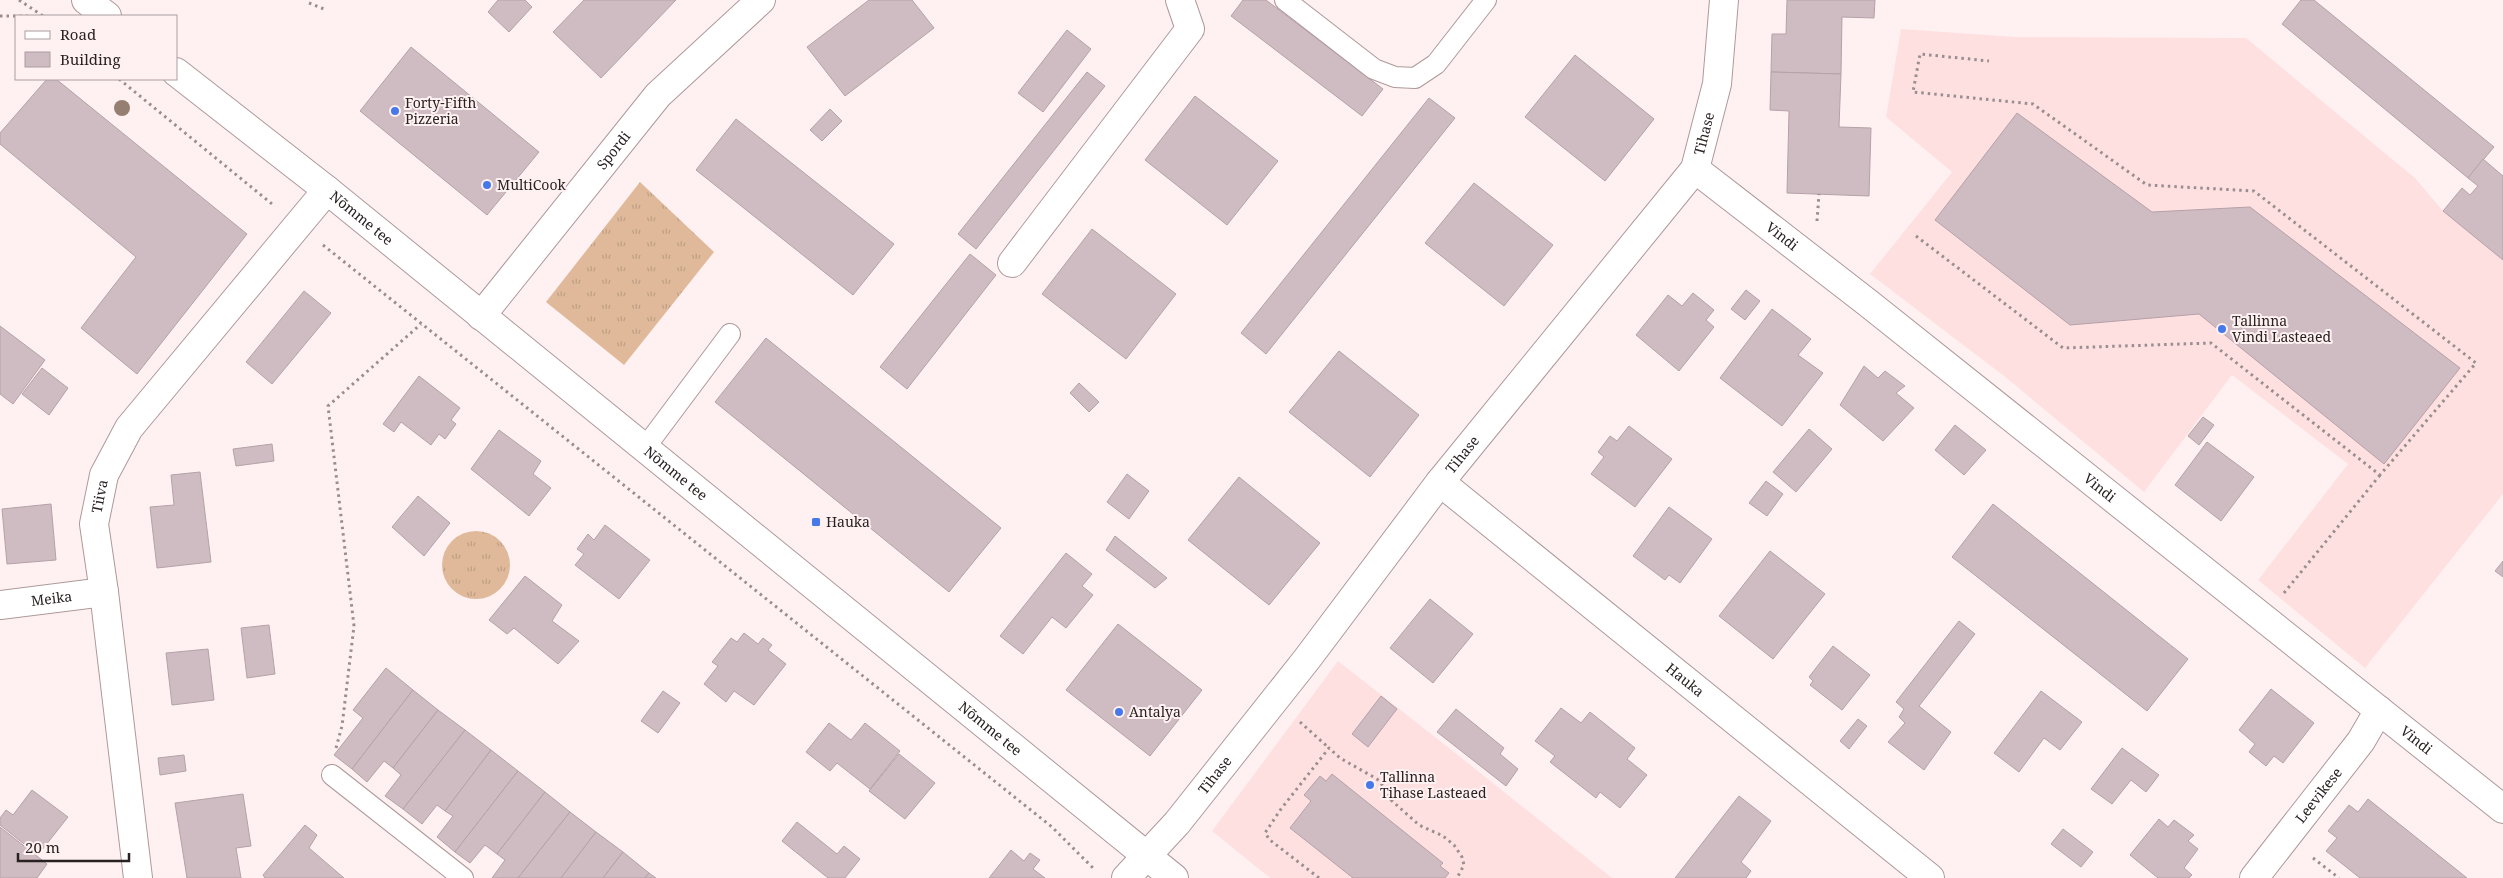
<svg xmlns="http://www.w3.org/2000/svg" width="2503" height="878" viewBox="0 0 2503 878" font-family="'Noto Serif',serif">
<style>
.built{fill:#ffe0e0}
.grass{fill:url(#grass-tufts)}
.building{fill:#cfbbc2;stroke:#b5a1a8}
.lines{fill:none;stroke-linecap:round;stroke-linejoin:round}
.service-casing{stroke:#ae999a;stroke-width:22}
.minor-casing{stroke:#ae999a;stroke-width:30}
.tertiary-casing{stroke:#ae999a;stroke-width:30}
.path{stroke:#998e8f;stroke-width:3;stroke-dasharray:2.5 4;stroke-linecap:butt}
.service{stroke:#fff;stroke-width:20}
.minor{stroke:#fff;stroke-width:28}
.tertiary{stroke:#fff;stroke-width:28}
.tree{fill:#957f70}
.poi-dot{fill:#4579ea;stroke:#fff1f2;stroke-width:2}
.labels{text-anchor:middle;stroke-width:4;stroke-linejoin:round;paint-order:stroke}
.poi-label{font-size:14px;fill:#2a2222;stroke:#fff1f2;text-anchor:start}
.street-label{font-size:14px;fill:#2a2222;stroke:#fff1f2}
</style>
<defs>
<pattern id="grass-tufts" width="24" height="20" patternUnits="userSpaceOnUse" patternTransform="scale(1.25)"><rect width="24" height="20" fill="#dfb999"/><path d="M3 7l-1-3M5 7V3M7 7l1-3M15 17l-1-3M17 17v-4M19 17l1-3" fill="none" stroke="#c09f84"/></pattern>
</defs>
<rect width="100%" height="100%" fill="#fff1f2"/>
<g class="built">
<polygon points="1901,29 2016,37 2246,38 2415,178 2443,211 2503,260 2503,494 2365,668 2258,580 2348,464 2232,375 2144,492 2004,376 1870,274 1952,172 1886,117"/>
<polygon points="1338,661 1439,740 1612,878 1270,878 1212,831"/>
</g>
<g class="grass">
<polygon points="640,182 714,252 624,365 546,302"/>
<circle cx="476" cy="565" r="34"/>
</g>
<g class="building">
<polygon points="498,0 525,0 532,7 509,32 488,12"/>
<polygon points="584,0 676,0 601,78 553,32"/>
<polygon points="869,0 912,0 934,28 845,96 807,47"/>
<polygon points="1243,0 1266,0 1383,89 1362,116 1231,16"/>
<polygon points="1787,0 1875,0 1874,18 1842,17 1841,74 1771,72 1772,34 1786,34"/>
<polygon points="2301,0 2314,0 2494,147 2468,178 2282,24"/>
<polygon points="1067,30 1091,49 1043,112 1018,93"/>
<polygon points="411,47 539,152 487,215 360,111"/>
<polygon points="1575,55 1654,119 1605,181 1525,117"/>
<polygon points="1087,72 1105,86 976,249 958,234"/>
<polygon points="1771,72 1841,74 1839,127 1871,128 1869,196 1787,193 1789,111 1770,110"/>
<polygon points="47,79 56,79 247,234 137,374 81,328 136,257 0,144 0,133"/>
<polygon points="1195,96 1278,161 1227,225 1145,160"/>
<polygon points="1429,98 1455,118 1266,354 1241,333"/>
<polygon points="830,109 842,121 822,141 810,130"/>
<polygon points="2017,113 2152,212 2250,207 2460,368 2384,464 2199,314 2070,325 1935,220"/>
<polygon points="736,119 894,244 853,295 696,170"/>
<polygon points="2483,159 2503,176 2503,260 2443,211 2462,188 2470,195 2478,186 2468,178"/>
<polygon points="1474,183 1553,245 1504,306 1425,243"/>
<polygon points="1092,229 1176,294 1126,359 1042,294"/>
<polygon points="970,254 996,275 907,389 880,367"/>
<polygon points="1746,290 1760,301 1745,320 1731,309"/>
<polygon points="304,291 331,313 272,384 246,362"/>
<polygon points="1693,293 1714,310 1706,320 1714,327 1679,371 1636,335 1668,295 1682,306"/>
<polygon points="1772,309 1811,339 1798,355 1823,373 1782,426 1720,378"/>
<polygon points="0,326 45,360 13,404 0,394"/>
<polygon points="766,338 1001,528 949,592 715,402"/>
<polygon points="1339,351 1419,415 1370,477 1289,412"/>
<polygon points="1864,366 1878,378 1885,371 1905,386 1896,393 1914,408 1883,441 1840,405"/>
<polygon points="42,368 68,388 49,415 22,394"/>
<polygon points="419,376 460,408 451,420 456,424 445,439 439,434 431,445 401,422 394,432 383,424"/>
<polygon points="1079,383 1099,402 1089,412 1070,393"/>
<polygon points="2203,417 2214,425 2199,445 2188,436"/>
<polygon points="1955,425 1986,450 1964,475 1935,450"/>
<polygon points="1629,426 1672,459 1635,507 1591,474 1604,457 1598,452 1610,436 1617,441"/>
<polygon points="1809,429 1832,449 1796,492 1773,472"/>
<polygon points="499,430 541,461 533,474 551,488 529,516 471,469"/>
<polygon points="2207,442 2254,477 2221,521 2175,485"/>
<polygon points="272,444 274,461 236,466 233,449"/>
<polygon points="200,472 211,562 157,568 150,507 174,505 171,475"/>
<polygon points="1127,474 1149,491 1129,519 1107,502"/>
<polygon points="1239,477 1320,543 1269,605 1188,540"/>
<polygon points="1766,481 1783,494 1767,516 1749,503"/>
<polygon points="418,496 450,523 424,556 392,527"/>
<polygon points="51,504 56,560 7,564 2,509"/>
<polygon points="1993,504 2188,659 2147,711 1952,557"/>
<polygon points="1669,507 1712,539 1680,583 1669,575 1665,580 1633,556"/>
<polygon points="605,525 650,560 619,599 575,565 584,554 577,549 588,534 594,540"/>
<polygon points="1115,536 1167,578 1155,588 1106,550"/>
<polygon points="1770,551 1825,594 1773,659 1719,616"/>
<polygon points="1066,553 1092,574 1082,586 1093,595 1066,628 1052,617 1023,654 1000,636"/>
<polygon points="2503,561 2503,577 2495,571"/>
<polygon points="525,576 562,605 552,621 579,641 558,664 514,628 507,634 489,620"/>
<polygon points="1430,599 1473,634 1433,683 1390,648"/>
<polygon points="1959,621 1975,634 1919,706 1951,732 1924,770 1888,742 1905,723 1899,717 1904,709 1896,702"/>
<polygon points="1118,624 1202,690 1150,756 1066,690"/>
<polygon points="269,625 275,674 247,678 241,628"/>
<polygon points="744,633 758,644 763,638 772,645 768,650 786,664 754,705 734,691 726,702 704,684 718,666 712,662 731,638 737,642"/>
<polygon points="1833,646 1870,675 1842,710 1810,685 1813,681 1809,677"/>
<polygon points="208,649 214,700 172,705 166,653"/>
<polygon points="386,668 413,690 352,769 334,755 363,718 353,710"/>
<polygon points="2271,689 2314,723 2283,763 2274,756 2266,766 2249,752 2255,744 2239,730"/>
<polygon points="413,690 438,710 393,768 384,761 367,782 352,769"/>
<polygon points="663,691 680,703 658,733 641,721"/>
<polygon points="2041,691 2082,722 2060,750 2044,738 2019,772 1994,753"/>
<polygon points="1381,696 1397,709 1368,747 1352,734"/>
<polygon points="1561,708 1581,723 1590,712 1635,748 1627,759 1647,775 1620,808 1600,792 1596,798 1550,762 1555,756 1535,741"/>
<polygon points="1456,709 1504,748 1500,754 1518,769 1506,786 1437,732"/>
<polygon points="438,710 465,730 403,809 385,796 401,775 393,768"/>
<polygon points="1858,719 1867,726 1849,749 1840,741"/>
<polygon points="829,723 851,740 865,723 900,751 870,789 837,763 830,771 806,752"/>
<polygon points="465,730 491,750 445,811 437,805 422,824 403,809"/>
<polygon points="2122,748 2159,775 2146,792 2131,780 2112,804 2091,789"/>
<polygon points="491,750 518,771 455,852 437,837 453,816 445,811"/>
<polygon points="899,754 935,783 905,819 869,791"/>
<polygon points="184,755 186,771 160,775 158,758"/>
<polygon points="518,771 545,792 497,854 485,845 470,863 455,852"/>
<polygon points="1332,774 1443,863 1440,866 1449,873 1445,878 1353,878 1290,828 1311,801 1304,795 1320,776 1326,781"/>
<polygon points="32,790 68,817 38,855 0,825 0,818 6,810 13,815"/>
<polygon points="545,792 570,812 518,878 492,878 505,860 497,854"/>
<polygon points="243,794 251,846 236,848 241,878 187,878 175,803"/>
<polygon points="1739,796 1771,821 1741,862 1751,871 1746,878 1675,878"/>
<polygon points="2368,799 2467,878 2360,878 2326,851 2337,838 2328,831 2349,805 2358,812"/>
<polygon points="570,812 596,832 561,878 518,878"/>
<polygon points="2159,819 2168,827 2174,820 2194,835 2188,841 2198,849 2184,868 2192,875 2189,878 2158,878 2130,855"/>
<polygon points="797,822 837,854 844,846 860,859 845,878 828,878 782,841"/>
<polygon points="305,825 317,835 309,848 344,878 265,878 263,875"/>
<polygon points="0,827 47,864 37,878 0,878"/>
<polygon points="2063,829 2093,852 2081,867 2051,844"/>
<polygon points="596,832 623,852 603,878 561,878"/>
<polygon points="1011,850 1024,861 1030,853 1040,860 1033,869 1045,878 989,878"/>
<polygon points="623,852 649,873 645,878 603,878"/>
<polygon points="649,873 656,878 645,878"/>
</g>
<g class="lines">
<g class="service-casing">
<g id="service">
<polyline points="1285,0 1374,69 1395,77 1415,78 1436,64 1486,0"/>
<polyline points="644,449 730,334"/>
<polyline points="332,775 463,878"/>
</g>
</g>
<g class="minor-casing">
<g id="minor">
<path id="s1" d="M1695,169L1868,303L2503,809"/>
<polyline points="1012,263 1190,29 1180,0"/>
<path id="s2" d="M481,316L658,95L761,0"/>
<path id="s3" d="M1440,482L1930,878"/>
<path id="s4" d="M0,605L104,592"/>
<path id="s5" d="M138,878L104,592L94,524L104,475L129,428L327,190"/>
<path id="s6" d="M1126,878L1177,823L1307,659L1440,482L1695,169L1717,84L1724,0"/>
<path id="s7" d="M2254,878L2361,741L2379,710"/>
</g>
</g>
<g class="tertiary-casing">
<g id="tertiary">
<polyline points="86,0 107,16"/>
<path id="s8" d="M176,72L327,190L1174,878"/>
</g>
</g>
<g class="path">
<polyline points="19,0 43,16"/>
<polyline points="309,3 324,9"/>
<polyline points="0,16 28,16"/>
<polyline points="119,79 272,204"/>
<polyline points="1817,221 1819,194"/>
<polyline points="1916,236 2063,348 2211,343 2380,475 2476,363 2254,191 2147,185 2033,104 1913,92 1920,54 1989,61"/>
<polyline points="323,245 1052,827 1095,870"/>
<polyline points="2284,593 2380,475"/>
<polyline points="1300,722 1329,748"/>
<polyline points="336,748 342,726 354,626 328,406 421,324"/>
<polyline points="2313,858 2339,878"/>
<polyline points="1319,878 1270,840 1265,833 1281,809 1329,748 1340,758 1377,779 1387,790 1391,800 1419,825 1443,836 1454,845 1462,857 1464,865 1457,878"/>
</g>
<use href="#service" class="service"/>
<use href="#minor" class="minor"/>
<use href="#tertiary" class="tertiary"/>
</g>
<circle class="tree" cx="122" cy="108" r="8"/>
<g class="poi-dot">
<circle cx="395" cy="111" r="5"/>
<circle cx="487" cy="185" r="5"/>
<circle cx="2222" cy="329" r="5"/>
<rect x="811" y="517" width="10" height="10" rx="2.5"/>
<circle cx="1119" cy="712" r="5"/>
<circle cx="1370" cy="785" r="5"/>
</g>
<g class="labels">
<g class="poi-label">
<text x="405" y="108">Forty-Fifth<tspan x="405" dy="16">Pizzeria</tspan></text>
<text x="497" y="190">MultiCook</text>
<text x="2232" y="326">Tallinna<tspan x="2232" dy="16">Vindi Lasteaed</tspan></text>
<text x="826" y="527">Hauka</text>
<text x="1129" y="717">Antalya</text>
<text x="1380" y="782">Tallinna<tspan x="1380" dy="16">Tihase Lasteaed</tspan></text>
</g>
<g class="street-label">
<text dy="5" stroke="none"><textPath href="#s6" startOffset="946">Tihase</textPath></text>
<text dy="5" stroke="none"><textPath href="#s2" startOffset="212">Spordi</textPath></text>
<text dy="5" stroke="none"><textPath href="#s8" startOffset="236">Nõmme tee</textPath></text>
<text dy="5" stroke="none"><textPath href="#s1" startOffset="110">Vindi</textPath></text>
<text dy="5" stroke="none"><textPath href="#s6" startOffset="541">Tihase</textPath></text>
<text dy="5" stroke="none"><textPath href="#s8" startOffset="641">Nõmme tee</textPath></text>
<text dy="5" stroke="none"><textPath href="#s1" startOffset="515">Vindi</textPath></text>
<text dy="5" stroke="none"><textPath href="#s5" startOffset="385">Tiiva</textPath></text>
<text dy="5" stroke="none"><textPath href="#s4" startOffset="52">Meika</textPath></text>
<text dy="5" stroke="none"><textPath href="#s3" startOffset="315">Hauka</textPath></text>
<text dy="5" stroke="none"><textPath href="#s8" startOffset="1046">Nõmme tee</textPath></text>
<text dy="5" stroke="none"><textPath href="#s1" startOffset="920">Vindi</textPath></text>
<text dy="5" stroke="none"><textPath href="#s6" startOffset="136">Tihase</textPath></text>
<text dy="5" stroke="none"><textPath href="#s7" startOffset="105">Leevikese</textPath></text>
</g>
</g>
<rect x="15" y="15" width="162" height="65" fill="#fff1f2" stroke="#aa9e9f"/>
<rect x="25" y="31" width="25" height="8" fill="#ffffff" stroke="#aa9e9f"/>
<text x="60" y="40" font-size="15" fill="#2a2222">Road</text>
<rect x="25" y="52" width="25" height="15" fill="#cfbbc2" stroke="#aa9e9f"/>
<text x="60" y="65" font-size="15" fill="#2a2222">Building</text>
<path d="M18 853v8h111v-8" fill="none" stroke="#2a2222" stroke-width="2.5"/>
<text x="25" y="853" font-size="15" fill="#2a2222" stroke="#fff1f2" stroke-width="4" paint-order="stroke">20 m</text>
</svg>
